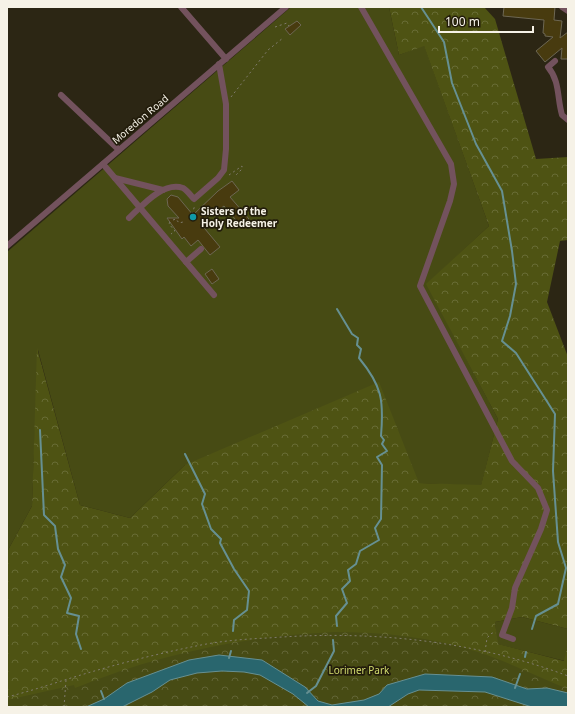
<svg xmlns="http://www.w3.org/2000/svg" width="575" height="714" viewBox="0 0 575 714" font-family="'Noto Sans',sans-serif">
<style>
.grass{fill:#474b14}
.forest{fill:url(#forest-crowns)}
.park{fill:url(#park-crowns)}
.water{fill:#29666e;stroke:#669092}
.lines{fill:none;stroke-linecap:round;stroke-linejoin:round}
.stream{stroke:#669092;stroke-width:2}
.building{fill:#483b0f;stroke:#6d6753}
.path{stroke:#807b6c;stroke-width:1;stroke-dasharray:2 3;stroke-linecap:butt}
.minor{stroke:#73525d;stroke-width:6}
.culture-dot{fill:#0f9aa8;stroke:#221c0b;stroke-width:1.5}
.labels{text-anchor:middle;stroke-width:3.5;stroke-linejoin:round;paint-order:stroke}
.street-label{font-size:10px;fill:#f6f2e7;stroke:#221c0b}
.poi-label{font-size:10px;font-weight:bold;fill:#f6f2e7;stroke:#221c0b;text-anchor:start}
.park-label{font-size:10px;fill:#d2dc6e;stroke:#221c0b}
</style>
<defs>
<pattern id="forest-crowns" width="20" height="18" patternUnits="userSpaceOnUse"><rect width="20" height="18" fill="#4e5313"/><path d="M2 6a3 3 0 1 1 6 0M12 15a3 3 0 1 1 6 0" fill="none" stroke="#686c35"/></pattern>
<pattern id="park-crowns" width="20" height="18" patternUnits="userSpaceOnUse"><rect width="20" height="18" fill="#474b14"/><path d="M2 6a3 3 0 1 1 6 0M12 15a3 3 0 1 1 6 0" fill="none" stroke="#626536"/></pattern>
</defs>
<rect width="100%" height="100%" fill="#2c2614"/>
<g class="grass">
<polygon points="291,7 389,7 399,55 424,45 489,226 427,284 498,419 481,486 419,483 185,465 130,518 80,505 38,350 32,506 7,552 7,252"/>
<polygon points="522,617 568,629 568,643 565,661 497,644 495,622"/>
</g>
<polygon class="forest" points="389,7 484,7 495,19 536,159 568,157 568,240 560,241 547,302 568,357 568,629 522,617 495,622 498,644 564,661 568,643 568,693 7,707 7,552 32,506 37,348 80,505 130,518 185,465 379,382 419,483 481,485 498,419 426,284 489,226 424,46 399,55"/>
<path class="park" d="M334,632C383,632 431,637 478,652C509,662 538,677 568,689V707H7V700L74,685L75,688C158,654 244,636 334,632Z"/>
<polygon class="water" points="219,655 262,660 305,687 318,701 332,705 364,700 379,694 387,685 425,674 492,677 527,689 547,688 568,693 568,707 532,707 485,692 419,690 408,694 388,707 309,707 293,694 260,675 244,672 222,671 197,673 170,680 152,692 122,707 86,707 104,699 127,683 189,660"/>
<g class="lines">
<g class="stream">
<polyline points="421,7 444,42 452,83 476,144 502,191 512,251 516,284 510,316 502,341 516,353 555,414 553,471 558,542 566,568 558,604 536,616 532,629"/>
<polyline points="40,430 44,515 55,526 58,549 65,565 61,577 71,598 67,613 79,616 76,634 81,649"/>
<polyline points="185,454 205,494 202,504 211,529 221,539 220,543 234,569 249,591 247,610 234,620 233,631"/>
<path d="M337,626L336,616L347,603L342,589L350,581L348,570L356,564L360,551L379,540L375,528L381,519L382,465L377,457L387,451L382,444L384,440L381,436C384,400 382,386 359,358L361,349L357,345L358,338L352,334L337,309"/>
<polyline points="525,657 526,652"/>
<polyline points="229,658 231,651"/>
<polyline points="515,688 520,674"/>
<polyline points="101,691 104,699"/>
<polyline points="307,693 316,686 334,651 333,640"/>
</g>
</g>
<g class="building">
<polygon points="504,7 555,7 554,20 562,21 560,38 568,32 568,59 561,59 562,48 545,62 536,51 553,37 545,36 545,34 543,33 544,20 503,16"/>
<polygon points="297,21 301,25 290,35 285,29"/>
<polygon points="232,181 239,190 230,197 249,219 241,226 224,206 220,209 218,208 200,223 220,247 210,255 198,240 191,246 184,237 182,239 167,218 179,218 168,206 167,199 171,195 178,197 193,215 218,191"/>
<polygon points="212,269 219,279 212,284 205,274"/>
</g>
<g class="lines">
<g class="path">
<polyline points="275,27 287,23 289,26"/>
<polyline points="231,97 268,50 283,38"/>
<polyline points="229,175 242,166 242,169 235,176"/>
<polyline points="192,214 195,205"/>
<polyline points="173,220 176,219 179,223 183,222"/>
<polyline points="170,222 169,224 175,231 171,234"/>
<polyline points="485,652 487,638 492,633 496,633"/>
<path d="M7,697C35,690 63,680 91,672C125,662 161,653 196,646C220,641 244,639 268,638C369,630 473,640 568,676"/>
<polyline points="64,707 66,680"/>
</g>
<g class="minor">
<polyline points="181,7 226,59"/>
<polyline points="361,7 451,164 454,184 450,201 420,286 512,461 538,488 547,510 541,529 515,588 512,608 502,635 513,639"/>
<polyline points="562,7 568,11"/>
<path d="M555,61L548,67C560,81 557,98 562,115L568,120"/>
<polyline points="61,95 119,150"/>
<polyline points="103,164 214,295"/>
<polyline points="115,178 163,190"/>
<path d="M129,218C142,206 163,181 183,188C187,190 191,196 194,199L218,178L224,170L226,149V104L219,64"/>
<polyline points="7,246 286,7"/>
<polyline points="186,262 201,249"/>
</g>
</g>
<circle class="culture-dot" cx="193" cy="217" r="4"/>
<g class="labels">
<g class="street-label">
<text transform="translate(140 119) rotate(-40)" y="4">Moredon Road</text>
</g>
<g class="poi-label">
<text x="201" y="215">Sisters of the<tspan x="201" dy="12">Holy Redeemer</tspan></text>
</g>
<g class="park-label">
<text x="359" y="674">Lorimer Park</text>
</g>
</g>
<rect width="575" height="714" fill="none" stroke="#f6f2e7" stroke-width="16"/>
<path d="M439 26v6h94v-6" fill="none" stroke="#f6f2e7" stroke-width="2"/>
<text x="445" y="26" font-size="12" fill="#f6f2e7" stroke="#221c0b" stroke-width="3" paint-order="stroke">100 m</text>
</svg>
